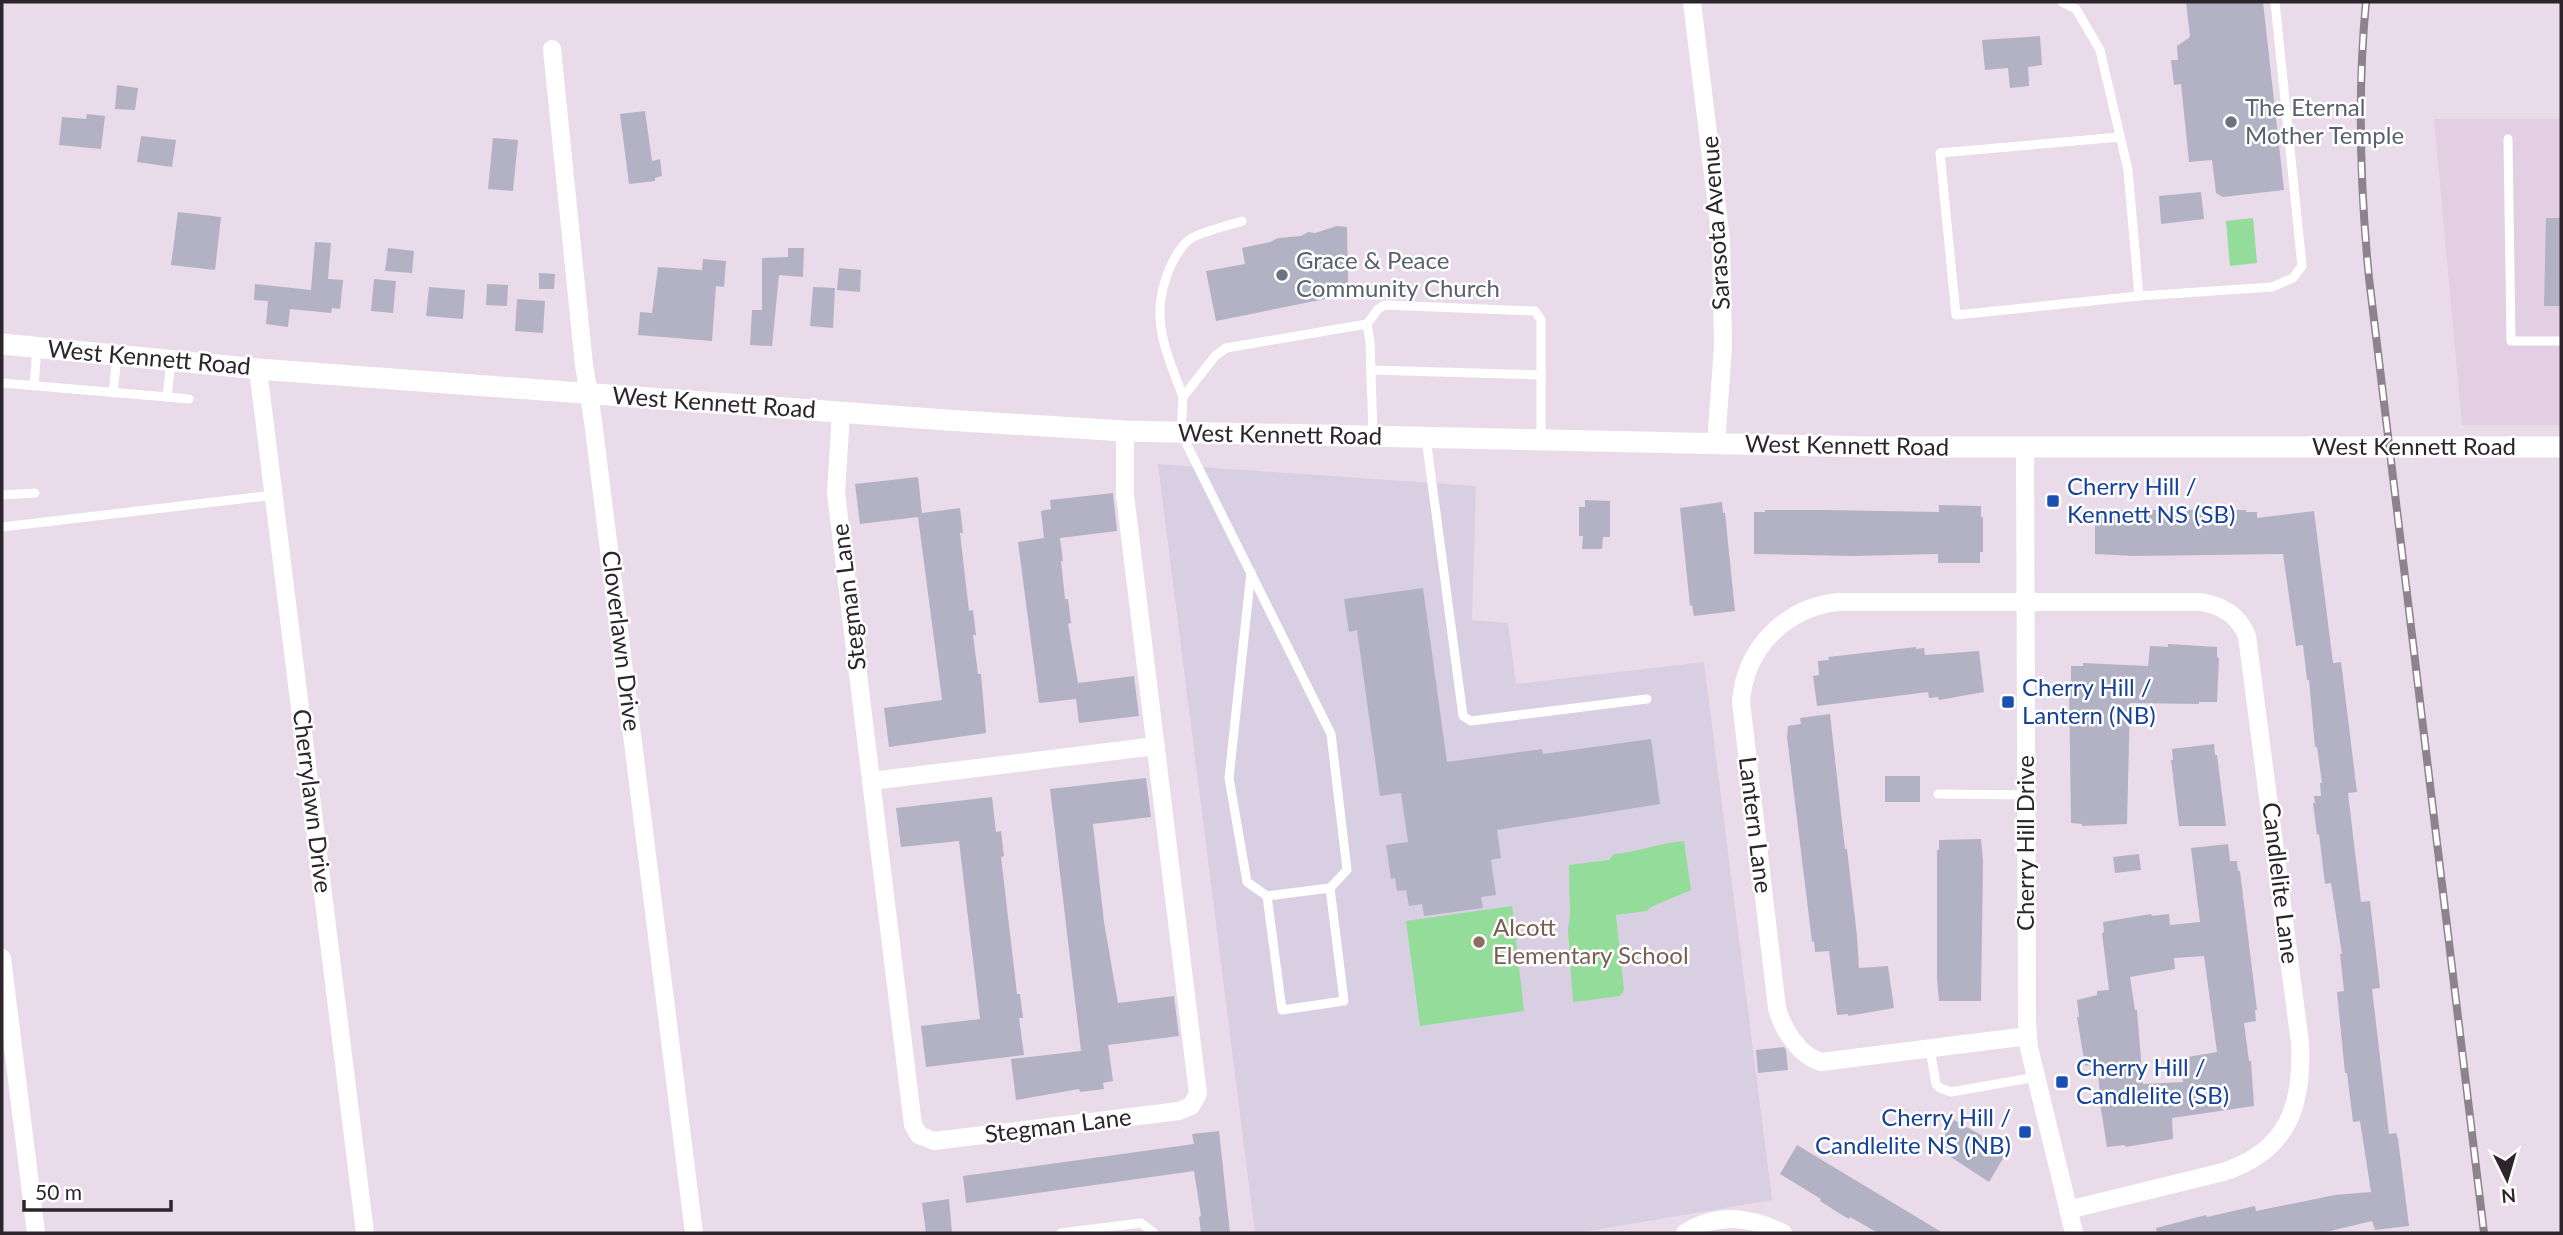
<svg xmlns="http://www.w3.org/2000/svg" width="2563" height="1235" viewBox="0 0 2563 1235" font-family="Lato,sans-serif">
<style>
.built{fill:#e3cfe4}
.education{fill:#d9cfe2}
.green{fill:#93dc9a}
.building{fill:#b2b2c4;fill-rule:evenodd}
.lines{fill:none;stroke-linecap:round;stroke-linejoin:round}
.service{stroke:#fff;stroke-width:9}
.minor{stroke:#fff;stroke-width:18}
.tertiary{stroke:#fff;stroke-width:21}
.rail-casing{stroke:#8d828d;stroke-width:8}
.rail{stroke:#fff;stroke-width:5;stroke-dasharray:16;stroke-linecap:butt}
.worship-dot{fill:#6b7280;stroke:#fff;stroke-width:2.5}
.transit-dot{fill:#1a4fb4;stroke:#fff;stroke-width:2.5}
.education-dot{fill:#8d6e63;stroke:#fff;stroke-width:2.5}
.labels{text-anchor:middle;stroke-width:5;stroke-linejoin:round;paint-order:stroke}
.worship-label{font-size:24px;fill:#5b616d;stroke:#fff;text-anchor:start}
.street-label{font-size:24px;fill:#2c262c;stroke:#fff}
.transit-label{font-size:24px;fill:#164399;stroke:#fff;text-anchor:start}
.education-label{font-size:24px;fill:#785e54;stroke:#fff;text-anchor:start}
</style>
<rect width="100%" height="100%" fill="#eadbea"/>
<polygon class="built" points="2434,119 2561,119 2561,425 2462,425"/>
<polygon class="education" points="1158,464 1476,486 1472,620 1508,623 1516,684 1704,662 1772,1200 1577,1233 1255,1233"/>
<g class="green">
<polygon points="2253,218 2257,263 2230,266 2226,221"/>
<path d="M1684,841L1691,890L1651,907L1647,911L1616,915L1624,990L1620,996L1573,1002L1568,930L1570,915L1569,865L1609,860L1614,854C1638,852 1660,843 1684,841Z"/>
<polygon points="1512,906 1524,1011 1420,1026 1406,921"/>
</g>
<g class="building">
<polygon points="2186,2 2263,2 2284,190 2223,197 2216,193 2212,160 2189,162 2181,84 2174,85 2171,60 2178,60 2177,46 2190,37"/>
<polygon points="2040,36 2042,65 2028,67 2029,86 2010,88 2008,68 1985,70 1982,40"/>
<polygon points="117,85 138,88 135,110 115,109"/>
<polygon points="645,111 652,161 660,159 662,176 655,178 655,181 629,184 620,114"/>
<polygon points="87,114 105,116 101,149 59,145 62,117 86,119"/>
<polygon points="141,136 176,140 172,167 137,162"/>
<polygon points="493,138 518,140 513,191 488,189"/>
<polygon points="2201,192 2204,219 2161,224 2159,196"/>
<polygon points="178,212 221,217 215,270 171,265"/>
<polygon points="2546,218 2561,218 2561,306 2544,306"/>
<polygon points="1337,226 1347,227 1348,281 1350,294 1216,321 1206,271 1245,264 1242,248 1270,242 1278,238 1301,236 1308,232 1315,233"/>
<polygon points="315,242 331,243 328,279 343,280 340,309 332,308 331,313 290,309 288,327 266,324 268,301 254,300 255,284 311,290"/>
<polygon points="388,248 414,251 412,273 385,271"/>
<polygon points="788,248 804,248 803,277 779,275 772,346 750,345 752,310 762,310 762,258 788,257"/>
<polygon points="703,259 726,261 724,287 716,286 712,341 638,335 640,312 652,313 658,267 702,270"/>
<polygon points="839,268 861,270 860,292 837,290"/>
<polygon points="539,273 555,274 554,289 539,289"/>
<polygon points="374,279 396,281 393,313 371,311"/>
<polygon points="487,284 508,285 507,306 486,305"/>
<polygon points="429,287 465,290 463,319 426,316"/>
<polygon points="813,287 835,288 833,328 810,326"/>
<polygon points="517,299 545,301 543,333 515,331"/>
<polygon points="918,477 922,513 960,508 963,533 960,533 969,611 973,610 976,635 973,635 978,674 981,674 986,733 889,747 884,708 942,700 918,517 860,524 855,484"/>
<polygon points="1113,493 1117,531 1060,538 1063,561 1061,561 1065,599 1068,599 1071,623 1068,624 1078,683 1134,676 1139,716 1079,723 1076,699 1039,703 1018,542 1044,538 1041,511 1051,509 1050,500"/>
<polygon points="1585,500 1610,501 1610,537 1603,537 1602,549 1582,549 1583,536 1579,536 1579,507 1585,507"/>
<polygon points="1722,502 1723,513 1725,513 1735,611 1694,616 1692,605 1690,606 1680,508"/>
<polygon points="1939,505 1981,506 1981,517 1983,517 1983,552 1980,552 1980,563 1938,563 1938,554 1853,556 1754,554 1754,512 1765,512 1765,510 1825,510 1939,512"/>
<polygon points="2106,510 2246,510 2246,512 2257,512 2257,518 2314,511 2333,663 2341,662 2357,792 2348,793 2361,902 2370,901 2380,988 2372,989 2389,1134 2396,1133 2398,1139 2409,1226 2375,1230 2372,1221 2322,1233 2157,1233 2156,1228 2206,1215 2207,1217 2255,1206 2256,1211 2335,1195 2371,1192 2360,1121 2353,1122 2347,1073 2345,1073 2337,992 2344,991 2340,954 2342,954 2331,883 2325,884 2319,834 2317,835 2313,803 2315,803 2314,796 2321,796 2320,783 2322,783 2317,747 2315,747 2309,680 2307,680 2303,645 2296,646 2283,554 2133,556 2095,554 2095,512"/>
<polygon points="1423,588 1447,762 1542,749 1543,754 1651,739 1660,804 1497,830 1501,858 1491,860 1496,895 1481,897 1483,908 1424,916 1422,904 1409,906 1406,890 1397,891 1395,878 1391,879 1386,845 1408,842 1401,793 1380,796 1357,630 1349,632 1344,599"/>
<polygon points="2168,644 2217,647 2217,657 2219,658 2217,702 2199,702 2199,704 2130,703 2127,824 2082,826 2082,824 2071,823 2069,683 2071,683 2071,666 2083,666 2083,663 2148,666 2150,646 2168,647"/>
<polygon points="1916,647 1916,649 1924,648 1925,655 1979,651 1984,692 1939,700 1938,697 1929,698 1928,692 1817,706 1813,676 1819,675 1818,661 1829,660 1828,657"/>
<polygon points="1830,714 1845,849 1847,849 1857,936 1859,968 1888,966 1894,1008 1848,1016 1848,1014 1837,1015 1829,951 1815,952 1814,941 1812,942 1787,737 1788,726 1801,724 1800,718"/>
<polygon points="2214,744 2215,755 2217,755 2226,826 2179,826 2171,760 2173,760 2172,749"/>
<rect x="1885" y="776" width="35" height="26"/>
<polygon points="1146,778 1151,817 1093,824 1104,922 1118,1003 1174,996 1179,1036 1108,1045 1113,1081 1103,1083 1104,1089 1080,1092 1079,1089 1016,1100 1011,1059 1081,1051 1050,789"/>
<polygon points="992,797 996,832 1001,831 1004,856 1001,857 1017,994 1020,994 1023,1018 1019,1018 1024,1055 926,1067 921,1026 980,1019 959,841 901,847 896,808"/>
<polygon points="1981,839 1983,861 1981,1001 1939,1001 1937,979 1937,850 1939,850 1939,840"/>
<path d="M2228,844L2230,861H2237L2238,871H2240L2257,1010H2255L2256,1021L2244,1023L2249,1061H2251L2254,1106L2172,1118L2173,1139L2125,1147V1145L2107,1147L2100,1103L2098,1064L2085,1066L2077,1017H2079L2077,1000L2097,995V991L2109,990L2102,933L2104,932L2103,922L2151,914L2152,916L2169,914L2170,925L2200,922L2191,848ZM2204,956L2217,1052L2182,1058L2183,1082L2143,1084L2137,1010H2135L2130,977L2175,969L2174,958Z"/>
<polygon points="2139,854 2141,870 2115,873 2113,857"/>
<polygon points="1784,1047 1786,1050 1788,1070 1758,1073 1756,1050"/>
<polygon points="1954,1120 2008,1150 1989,1182 1937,1148"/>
<polygon points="1219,1131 1230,1233 1201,1233 1199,1217 1201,1216 1194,1171 966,1203 963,1176 1194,1144 1192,1134"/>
<polygon points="1797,1145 1943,1233 1878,1233 1850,1217 1849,1219 1842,1215 1820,1201 1821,1199 1780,1174"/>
<polygon points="949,1199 952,1233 926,1233 922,1203"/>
</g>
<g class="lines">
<g class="service">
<polyline points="2062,2 2076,9 2100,50 2128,170 2139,296 1956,315 1940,153 2120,137"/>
<polyline points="2508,139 2511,341 2561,341"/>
<polyline points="2139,296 2272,287 2293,278 2302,266 2275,2"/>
<polyline points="1367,324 1370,342 1373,435"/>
<polyline points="1371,370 1541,375"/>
<polyline points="2,383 167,397 171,361"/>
<polyline points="34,386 37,348"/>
<polyline points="113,393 117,356"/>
<polyline points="167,397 189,399"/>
<path d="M1183,397C1165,348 1148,316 1171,265C1176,256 1181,245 1190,239C1203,231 1228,226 1242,221"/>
<polyline points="1426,438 1463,716 1471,721 1647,699"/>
<polyline points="2,495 35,493"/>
<polyline points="2,527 274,495"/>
<polyline points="1251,572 1229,778 1247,882 1267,896 1330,888 1347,870 1331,734 1181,433 1183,397 1215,356 1226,348 1367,324 1378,309 1385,305 1535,311 1541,320 1541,439"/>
<polyline points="1938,794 2026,795"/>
<polyline points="1267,896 1282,1010 1344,1001 1330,888"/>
<polyline points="1930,1049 1936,1084 1940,1088 1951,1092 2036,1077"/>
<polyline points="1061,1233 1141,1223 1154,1233"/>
</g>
<g class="minor">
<polyline points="1692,2 1721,240 1723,346 1716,445"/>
<polyline points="552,49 584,365 593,421 694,1233"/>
<polyline points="258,369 365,1233"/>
<polyline points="841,412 836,493 913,1125 919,1135 934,1141 1179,1111 1191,1106 1198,1094 1125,495 1125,431"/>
<polyline points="2025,447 2027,1022 2029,1048 2074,1233"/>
<polyline points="871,781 1156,746"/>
<polyline points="2,958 36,1233"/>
<path d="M2028,1036L1821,1062C1800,1056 1782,1029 1777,1008L1741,702C1745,648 1785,608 1838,602H2201C2223,606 2238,615 2247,636L2300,1043C2303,1106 2288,1151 2223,1172L2068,1210"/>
<path d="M1685,1233C1718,1212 1750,1217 1783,1233"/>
</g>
<polyline class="tertiary" points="2,344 258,369 946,420 1125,431 1871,447 2561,447"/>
<g class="rail-casing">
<path id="rail" d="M2366,2C2357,95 2360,185 2369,278L2484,1233"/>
</g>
<use href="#rail" class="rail"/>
</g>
<g class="worship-dot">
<circle cx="2231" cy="122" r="7"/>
<circle cx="1282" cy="275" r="7"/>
</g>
<g class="transit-dot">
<rect x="2046" y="494" width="14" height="14" rx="3.5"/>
<rect x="2001" y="695" width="14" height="14" rx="3.5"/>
<rect x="2055" y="1075" width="14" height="14" rx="3.5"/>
<rect x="2018" y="1125" width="14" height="14" rx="3.5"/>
</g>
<circle class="education-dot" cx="1479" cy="942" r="7"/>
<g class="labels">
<g class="worship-label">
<text x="2245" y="116">The Eternal<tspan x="2245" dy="28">Mother Temple</tspan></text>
<text x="1296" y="269">Grace &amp; Peace<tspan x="1296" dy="28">Community Church</tspan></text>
</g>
<g class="street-label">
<text transform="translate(1716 223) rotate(-94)" y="8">Sarasota Avenue</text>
<text transform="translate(149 358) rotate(5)" y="8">West Kennett Road</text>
<text transform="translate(714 403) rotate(4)" y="8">West Kennett Road</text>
<text transform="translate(1280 435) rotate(1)" y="8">West Kennett Road</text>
<text transform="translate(1847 446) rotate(1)" y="8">West Kennett Road</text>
<text x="2414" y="455">West Kennett Road</text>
<text transform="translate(849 597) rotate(-97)" y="8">Stegman Lane</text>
<text transform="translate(621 641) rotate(83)" y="8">Cloverlawn Drive</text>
<text transform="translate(312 801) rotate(83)" y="8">Cherrylawn Drive</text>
<text transform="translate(1755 825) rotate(83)" y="8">Lantern Lane</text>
<text transform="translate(2026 843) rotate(-90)" y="8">Cherry Hill Drive</text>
<text transform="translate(2280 883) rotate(83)" y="8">Candlelite Lane</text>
<text transform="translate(1058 1126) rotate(-7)" y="8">Stegman Lane</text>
</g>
<g class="transit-label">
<text x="2067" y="495">Cherry Hill /<tspan x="2067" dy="28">Kennett NS (SB)</tspan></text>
<text x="2022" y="696">Cherry Hill /<tspan x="2022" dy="28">Lantern (NB)</tspan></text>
<text x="2076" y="1076">Cherry Hill /<tspan x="2076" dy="28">Candlelite (SB)</tspan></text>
<text x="2011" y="1126" text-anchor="end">Cherry Hill /<tspan x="2011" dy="28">Candlelite NS (NB)</tspan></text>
</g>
<g class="education-label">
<text x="1493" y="936">Alcott<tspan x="1493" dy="28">Elementary School</tspan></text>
</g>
</g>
<rect width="2563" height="1235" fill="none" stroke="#2c262c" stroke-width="7"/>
<g transform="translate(2507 1179) rotate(175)" stroke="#ffffff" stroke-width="5" paint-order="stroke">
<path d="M0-5L12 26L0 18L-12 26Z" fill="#2c262c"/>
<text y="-10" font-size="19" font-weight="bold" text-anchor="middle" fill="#2c262c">N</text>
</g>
<path d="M24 1200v10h147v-10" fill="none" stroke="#2c262c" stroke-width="3.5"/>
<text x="35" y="1200" font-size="21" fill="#2c262c" stroke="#ffffff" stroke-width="5" paint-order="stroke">50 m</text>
</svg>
